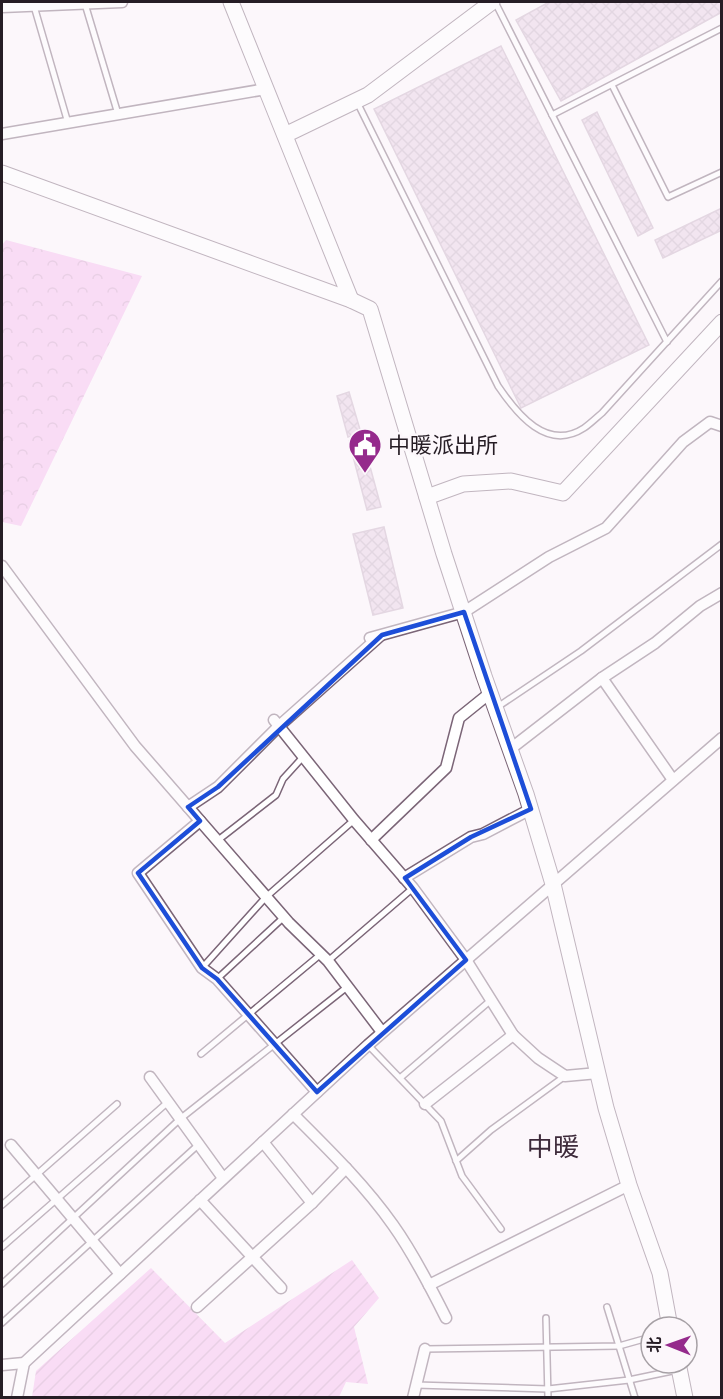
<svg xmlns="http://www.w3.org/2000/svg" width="723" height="1399" viewBox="0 0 723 1399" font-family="'Sofia Sans Condensed','Noto Sans SC',sans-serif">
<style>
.forest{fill:url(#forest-crowns)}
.garden{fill:url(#garden-furrows)}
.building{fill:url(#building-cross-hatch);stroke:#c7afc3;stroke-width:1.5}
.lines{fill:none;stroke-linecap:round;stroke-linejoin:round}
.lane-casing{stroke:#7b6577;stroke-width:8}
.street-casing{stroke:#7b6577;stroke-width:13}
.secondary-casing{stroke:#7b6577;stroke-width:17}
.lane{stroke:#fff;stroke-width:5}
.street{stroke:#fff;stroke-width:10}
.secondary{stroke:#fff;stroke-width:15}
.marked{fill:none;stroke:#1d4ed8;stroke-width:4.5;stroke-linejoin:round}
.labels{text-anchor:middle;stroke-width:5;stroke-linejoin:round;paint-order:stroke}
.poi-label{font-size:22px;fill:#261d25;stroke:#fcf7fb;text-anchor:start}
.quarter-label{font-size:26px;fill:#3d2a3a;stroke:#fcf7fb}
</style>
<defs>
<pattern id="forest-crowns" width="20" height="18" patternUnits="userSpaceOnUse" patternTransform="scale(1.5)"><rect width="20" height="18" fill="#f6baed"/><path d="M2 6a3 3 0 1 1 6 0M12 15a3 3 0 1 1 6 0" fill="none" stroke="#d39fcb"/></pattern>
<pattern id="garden-furrows" width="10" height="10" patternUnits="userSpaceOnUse" patternTransform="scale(1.5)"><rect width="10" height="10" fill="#f6baed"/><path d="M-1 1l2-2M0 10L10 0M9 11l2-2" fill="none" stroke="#d39fcb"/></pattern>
<pattern id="building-cross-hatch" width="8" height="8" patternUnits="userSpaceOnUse" patternTransform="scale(1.5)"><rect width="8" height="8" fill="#e7cee3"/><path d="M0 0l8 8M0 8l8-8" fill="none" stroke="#c6b0c3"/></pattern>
</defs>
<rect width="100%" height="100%" fill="#fcf7fb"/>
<polygon class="forest" points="6,240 142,276 21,526 2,522 2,245"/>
<polygon class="garden" points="352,1260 379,1298 354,1327 368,1384 346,1382 339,1397 32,1397 36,1371 151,1268 225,1343"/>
<g class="building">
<polygon points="549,2 722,2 722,12 561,101 516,20"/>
<polygon points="501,46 649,345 521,408 374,109"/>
<polygon points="597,112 653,228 638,236 582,120"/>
<polygon points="722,208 722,230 663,258 655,240"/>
<polygon points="349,392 361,433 348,437 337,396"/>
<polygon points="362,437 381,507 367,510 349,441"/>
<polygon points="384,527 403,608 373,615 353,534"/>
</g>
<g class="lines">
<g class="lane-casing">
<g id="lane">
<polyline points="495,2 667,342"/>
<polyline points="85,4 118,114"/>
<polyline points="34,6 68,123"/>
<polyline points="612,85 668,197 722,172"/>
<path d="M357,102L498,386C517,414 547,452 584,428C590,424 596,418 602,413L722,281"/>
<polyline points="552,115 722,28"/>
<polyline points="496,708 581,651 722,544"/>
<polyline points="217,841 276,795 283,779 303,757"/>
<polyline points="328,961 413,888"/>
<polyline points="202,968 266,897 354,820"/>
<polyline points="217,979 284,917"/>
<polyline points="368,1045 441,1121 462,1176 501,1229"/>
<polyline points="201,1054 321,954"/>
<polyline points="400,1078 491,1000"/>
<polyline points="456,1161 491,1130 565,1076"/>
<polyline points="2,1205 117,1104"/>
<polyline points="2,1247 168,1102"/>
<polyline points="2,1284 180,1119 347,987"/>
<polyline points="607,1307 635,1398"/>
<polyline points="546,1318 548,1398"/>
<polyline points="2,1323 198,1145"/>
<polyline points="425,1349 619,1346 651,1337"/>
<polyline points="416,1385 548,1389 629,1380 677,1370"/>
</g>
</g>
<g class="street-casing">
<g id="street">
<polyline points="2,7 122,2"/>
<polyline points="2,134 266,89"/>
<polyline points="2,566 135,746 289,923 328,961 382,1032"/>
<polyline points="370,638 464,612 549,557 606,528 683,442 710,422 722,426"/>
<polyline points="602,678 655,643 700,606 722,593"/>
<polyline points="274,720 354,820 413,888 466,960 513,1035"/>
<polyline points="509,750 602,678 673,780"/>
<polyline points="188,807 218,787 279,726 380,636"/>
<polyline points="200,821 138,873 202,968 217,979 317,1092"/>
<polyline points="371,840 446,768 459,718 490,693"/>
<polyline points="404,878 471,837 483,834 531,809"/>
<polyline points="150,1077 223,1178"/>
<polyline points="425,1104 513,1035 538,1058 565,1076 598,1073"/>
<path d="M293,1114C328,1149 364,1184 393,1225C413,1253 430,1286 446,1318"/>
<polyline points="263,1142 312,1203"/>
<polyline points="11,1145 120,1274"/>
<polyline points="200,1200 281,1288"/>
<polyline points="429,1285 629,1185"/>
<polyline points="197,1307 312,1203 346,1168"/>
<polyline points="2,1365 24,1363 368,1045 722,738"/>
<polyline points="17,1398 24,1363"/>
<polyline points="413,1398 425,1349"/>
</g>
</g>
<g class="secondary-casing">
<g id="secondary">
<polyline points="231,2 351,300"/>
<polyline points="285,135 368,95 492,2"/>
<polyline points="2,173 351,300 370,309 444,554 484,676 526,794 553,884 606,1108 629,1185 660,1273 670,1327"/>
<polyline points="427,497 463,484 511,481 563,493 722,322"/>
<polyline points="678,1363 685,1398"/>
</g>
</g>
<use href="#lane" class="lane"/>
<use href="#street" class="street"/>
<use href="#secondary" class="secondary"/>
</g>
<path d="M0 0H723V1399H0ZM464,612L531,809L471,837L405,878L466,960L317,1092L217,979L202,968L138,873L200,821L188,807L218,787L382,635Z" fill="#fcf7fb" fill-opacity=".55" fill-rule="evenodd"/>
<path class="marked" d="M464,612L531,809L471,837L405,878L466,960L317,1092L217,979L202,968L138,873L200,821L188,807L218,787L382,635Z"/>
<defs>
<g id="civic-pin" transform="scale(1.725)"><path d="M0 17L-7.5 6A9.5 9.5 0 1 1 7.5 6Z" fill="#952a8c" stroke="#fcf7fb"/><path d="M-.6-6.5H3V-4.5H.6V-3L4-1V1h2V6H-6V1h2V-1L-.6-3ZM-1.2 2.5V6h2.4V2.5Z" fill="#fff"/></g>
</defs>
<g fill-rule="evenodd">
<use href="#civic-pin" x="365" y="445"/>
</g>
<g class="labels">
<g class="poi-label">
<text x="388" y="453">中暖派出所</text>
</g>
<g class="quarter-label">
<text x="553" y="1156">中暖</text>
</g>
</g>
<rect width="723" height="1399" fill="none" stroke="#261d25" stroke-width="6"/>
<g transform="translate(669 1345) rotate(271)"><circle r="28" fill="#fcf7fb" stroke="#a6a0a5" stroke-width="1.5"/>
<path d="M0-4.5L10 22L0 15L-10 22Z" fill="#952a8c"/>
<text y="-9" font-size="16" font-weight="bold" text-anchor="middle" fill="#261d25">北</text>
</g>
</svg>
